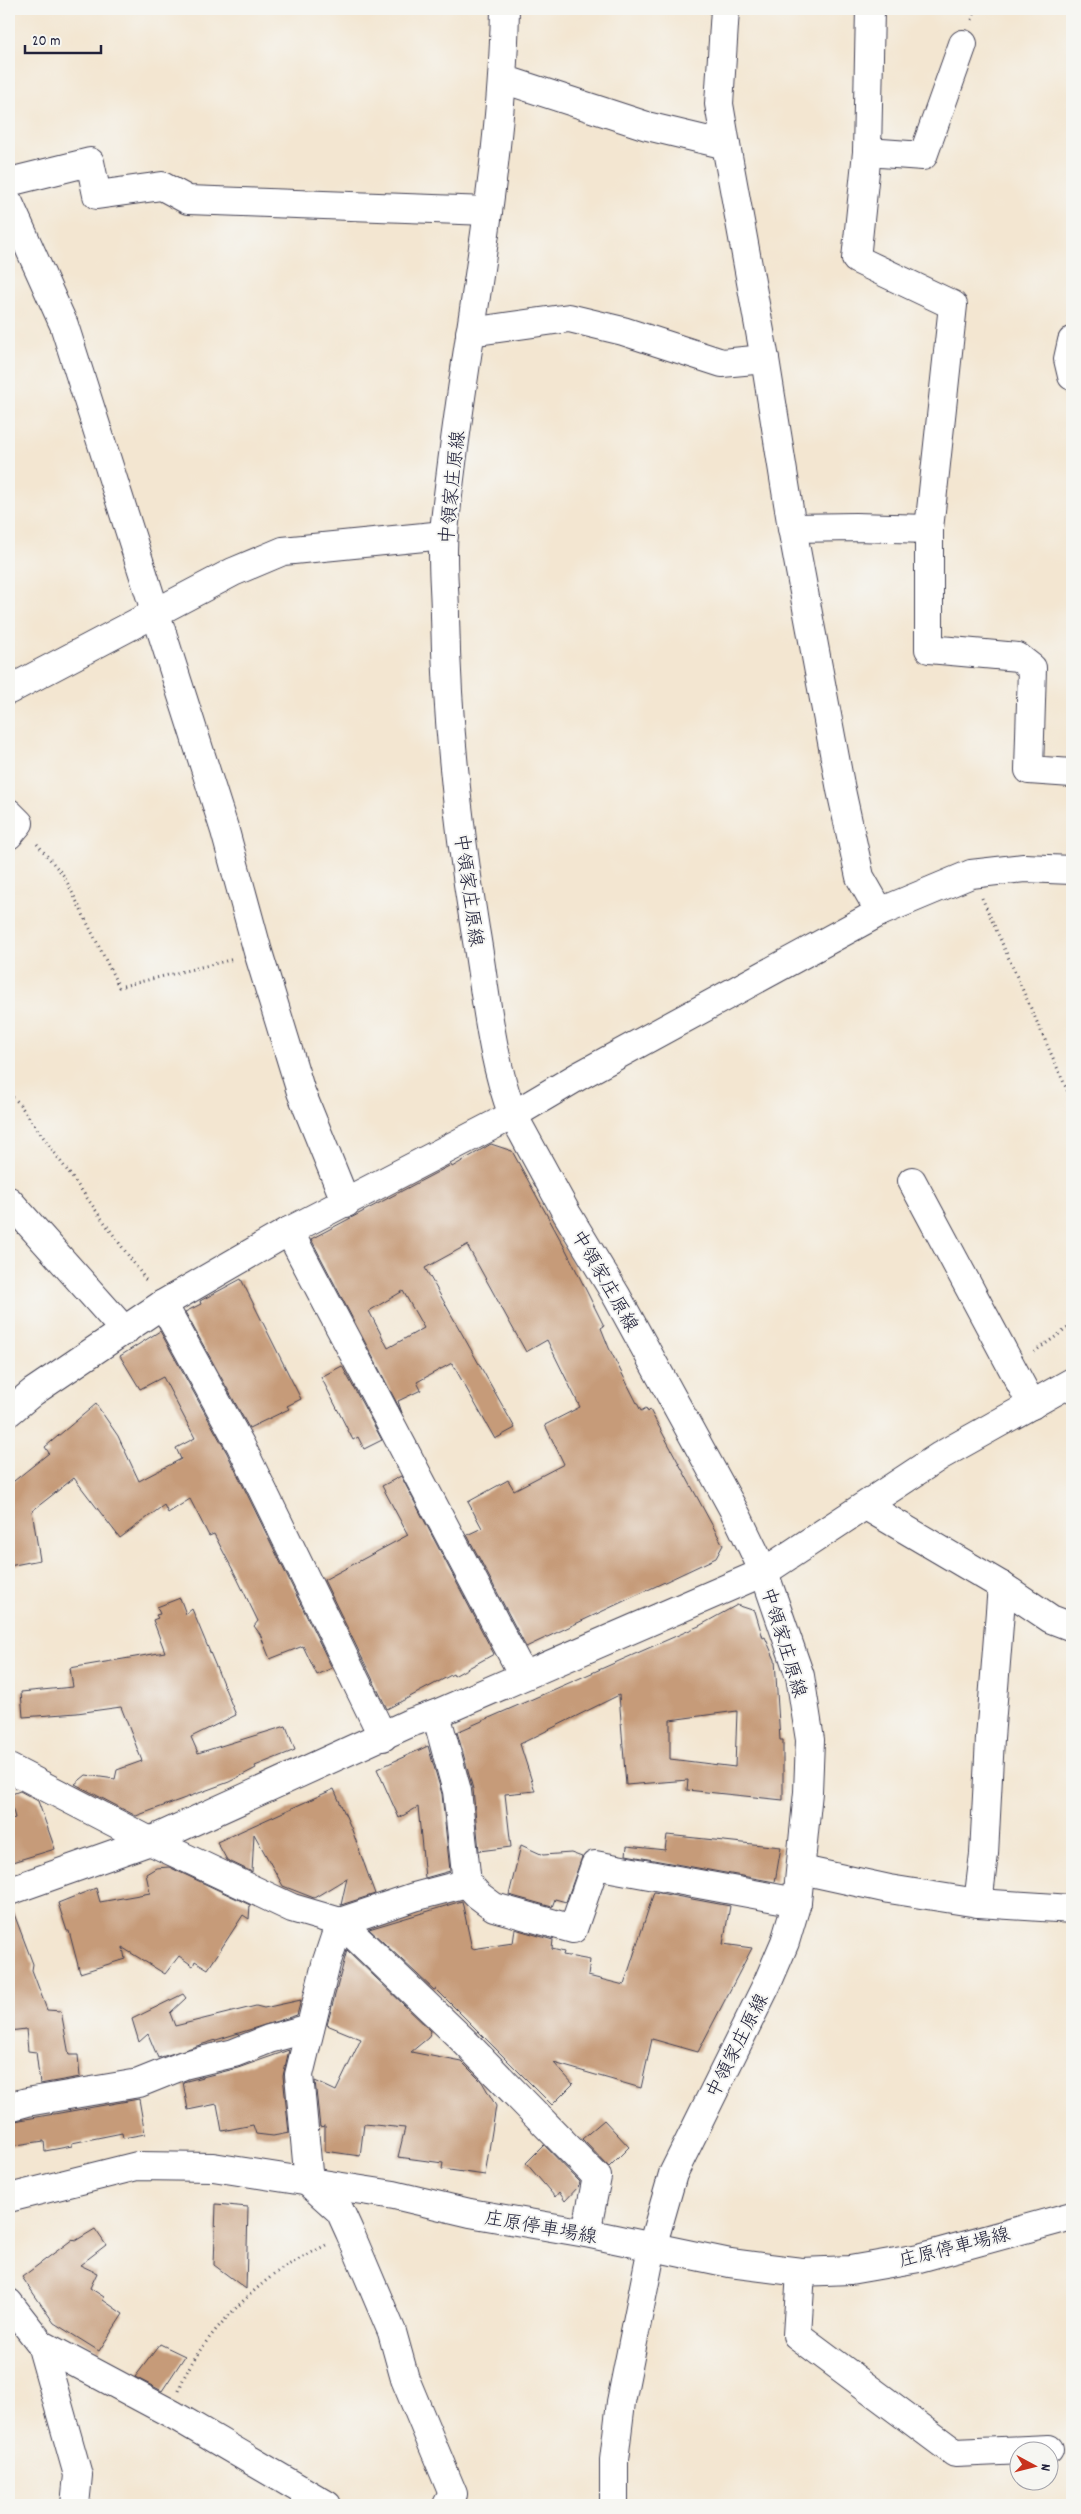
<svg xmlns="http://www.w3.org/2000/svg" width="1081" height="2514" viewBox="0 0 1081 2514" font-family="Dekko,'Klee One',sans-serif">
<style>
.building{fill:#c69b79;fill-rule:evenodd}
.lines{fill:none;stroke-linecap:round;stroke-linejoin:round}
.minor-casing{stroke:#413f52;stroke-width:30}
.major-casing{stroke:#413f52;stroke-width:30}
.path{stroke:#413f52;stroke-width:3;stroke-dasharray:1 4;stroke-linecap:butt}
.minor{stroke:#fff;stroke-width:28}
.major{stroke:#fff;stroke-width:28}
.labels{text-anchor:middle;stroke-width:4;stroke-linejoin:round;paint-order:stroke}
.street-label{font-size:19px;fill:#22223b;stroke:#f6f6f2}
</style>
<rect width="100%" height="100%" fill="#f6f6f2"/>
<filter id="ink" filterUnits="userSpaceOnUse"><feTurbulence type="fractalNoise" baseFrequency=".02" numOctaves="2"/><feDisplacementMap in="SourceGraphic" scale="10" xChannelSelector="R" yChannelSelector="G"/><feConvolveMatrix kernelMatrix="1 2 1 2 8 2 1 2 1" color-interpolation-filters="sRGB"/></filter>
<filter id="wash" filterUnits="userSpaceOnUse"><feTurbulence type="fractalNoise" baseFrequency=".0096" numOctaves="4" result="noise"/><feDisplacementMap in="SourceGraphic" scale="20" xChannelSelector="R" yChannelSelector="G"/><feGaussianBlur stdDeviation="1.12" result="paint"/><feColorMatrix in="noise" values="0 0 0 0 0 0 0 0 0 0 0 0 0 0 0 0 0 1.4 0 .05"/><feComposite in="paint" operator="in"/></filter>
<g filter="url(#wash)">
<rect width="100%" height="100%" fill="#f3e6d1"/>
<g id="blocks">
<g class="building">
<path d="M491,1144L512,1151L566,1250L604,1326L601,1328L609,1348L641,1411L646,1408L648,1412L650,1410L723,1545L716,1558L526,1647L467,1535L482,1528L468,1502L508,1480L514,1490L564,1464L545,1425L580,1407L547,1340L526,1352L467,1245L425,1268L515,1428L495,1439L452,1363L417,1382L421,1390L398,1401L402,1413L311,1239L451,1165L452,1167ZM403,1291L424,1328L388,1348L369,1311Z"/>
<polygon points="241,1279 301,1399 287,1406 289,1409 249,1428 185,1312 201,1304 200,1301"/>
<polygon points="160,1331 227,1453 332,1668 317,1675 303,1646 270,1659 260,1634 254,1626 258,1621 236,1576 214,1534 209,1536 190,1499 168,1513 164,1505 120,1538 74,1478 32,1511 40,1560 9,1566 9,1485 49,1453 45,1447 96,1404 118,1436 139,1481 181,1459 176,1448 195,1438 163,1377 140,1389 120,1356"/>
<polygon points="342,1366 382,1440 364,1449 358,1437 353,1440 321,1377"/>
<polygon points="401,1476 494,1654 454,1676 453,1674 387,1709 324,1580 408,1535 382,1486"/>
<polygon points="180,1598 186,1614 192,1609 236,1715 191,1737 198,1753 286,1726 295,1750 255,1766 256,1768 229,1782 136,1816 75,1784 86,1775 115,1779 117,1770 142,1761 121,1707 77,1713 23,1717 21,1692 73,1687 70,1668 165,1652 153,1620 158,1618 156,1615 160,1614 157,1607"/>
<path d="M737,1605L755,1611L763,1638L765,1637L775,1660L780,1740H783V1800L687,1790L688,1780L626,1785L619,1695L520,1744L535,1791L505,1794L511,1847L479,1851L473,1789L457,1732L699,1626ZM737,1711L735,1767L670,1759V1720Z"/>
<polygon points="428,1746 442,1794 450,1871 425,1878 418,1807 399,1818 377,1769"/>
<polygon points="334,1789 352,1830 375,1894 341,1905 347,1878 314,1898 283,1886 254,1834 252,1872 227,1860 217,1842"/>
<polygon points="20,1791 38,1801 55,1849 9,1863 9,1820 15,1818 9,1795"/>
<polygon points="667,1835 781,1847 775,1882 626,1855 627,1846 665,1850"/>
<polygon points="521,1845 543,1855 571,1853 582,1857 566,1902 555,1899 552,1907 509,1895"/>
<polygon points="169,1867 250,1905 249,1919 243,1915 208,1969 195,1961 193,1966 179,1956 165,1974 123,1948 125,1959 80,1973 69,1931 67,1931 58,1903 96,1888 100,1902 150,1893 146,1874 156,1868"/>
<polygon points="654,1892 730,1906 723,1944 752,1948 698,2052 652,2039 641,2088 554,2063 573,2084 552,2105 436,1989 434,1990 369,1929 462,1901 472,1949 513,1943 515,1929 553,1940 552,1949 564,1952 563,1955 590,1960 588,1976 624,1985"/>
<polygon points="9,1906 11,1906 33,1964 32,1970 47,2010 61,2011 69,2055 78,2055 80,2077 40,2084 36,2052 28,2051 26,2029 9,2031"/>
<polygon points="347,1950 431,2031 428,2038 411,2052 462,2062 482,2082 496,2106 485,2175 442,2169 443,2163 398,2157 405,2128 364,2124 360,2156 325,2151 325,2126 320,2127 315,2081 336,2091 361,2039 327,2025"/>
<polygon points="183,1994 186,1998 170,2013 175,2026 256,2006 264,2008 301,2000 297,2015 158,2058 148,2034 139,2042 132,2019"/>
<polygon points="289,2050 283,2076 289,2133 273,2136 256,2134 253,2125 222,2131 217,2104 188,2110 183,2082 238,2068"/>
<polygon points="139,2099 145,2134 123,2138 122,2133 72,2143 72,2146 45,2151 44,2141 9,2146 9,2122"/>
<polygon points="604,2120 629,2147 609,2167 582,2139"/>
<polygon points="544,2145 580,2182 579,2186 565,2201 559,2192 555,2197 526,2163"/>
<polygon points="216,2204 248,2207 246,2289 214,2265"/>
<polygon points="95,2229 106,2245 80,2265 97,2273 90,2288 104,2297 103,2300 123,2314 99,2351 54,2323 22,2277 73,2239 75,2241"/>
<polygon points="160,2344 185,2356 162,2391 135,2377"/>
</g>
</g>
</g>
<g filter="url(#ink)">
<use href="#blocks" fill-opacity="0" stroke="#413f52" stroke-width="1"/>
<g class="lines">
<g class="minor-casing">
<g id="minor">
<polyline points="725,9 719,104 726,145 765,359 792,528 841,790 860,877 880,912"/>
<polyline points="503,79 647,126 726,145"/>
<polyline points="867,152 923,156 963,44"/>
<polyline points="9,182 90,162 97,195 162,186 188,200 488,211"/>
<polyline points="9,203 64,325 225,831 258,952 301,1092 346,1203"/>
<polyline points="470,332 569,318 623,331 722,363 765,359"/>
<polyline points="1072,341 1068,359 1072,376"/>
<polyline points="792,528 855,527 929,529 953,305 856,259 867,152 870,9"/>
<polyline points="929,529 929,649 1018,657 1032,668 1029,770 1072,773"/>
<polyline points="9,690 233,572 283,551 444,535"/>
<polyline points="9,813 19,823 9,835"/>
<polyline points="912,1181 1032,1405"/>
<polyline points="9,1201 125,1331"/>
<polyline points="289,1231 523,1675"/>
<polyline points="163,1304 241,1446 383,1737"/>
<polyline points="9,1412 33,1392 163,1304 289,1231 513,1115 579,1076 880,912 971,874 1024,868 1072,870"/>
<polyline points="866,1506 1002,1586 1051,1619 1072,1627"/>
<polyline points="436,1714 457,1791 467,1883 414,1897 340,1922 326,1964 299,2075 309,2183 340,2211 350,2233 392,2332 405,2379 453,2494 447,2505"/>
<polyline points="9,1768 150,1841 292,1908 340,1922 463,2040 597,2177 586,2233"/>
<polyline points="802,1870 889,1889 978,1903 1072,1909"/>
<polyline points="467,1883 478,1895 494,1907 573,1929 595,1865 797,1902"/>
<polyline points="9,1891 150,1841 410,1723 436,1714 764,1572 940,1456 1072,1382"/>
<polyline points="978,1903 984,1854 990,1738 1002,1586"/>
<polyline points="9,2107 27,2102 139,2083 184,2065 234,2053 269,2039 310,2028"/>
<polyline points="801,2272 797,2335 955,2453 1049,2449"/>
<polyline points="9,2303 41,2344 172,2414 327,2505"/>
<polyline points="41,2344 78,2475 75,2505"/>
</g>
</g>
<g class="major-casing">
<g id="major">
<path d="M505,9C502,185 461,357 444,532C441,560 445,589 445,616C447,721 458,825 475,929C486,991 490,1056 513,1115L567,1214L616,1295L738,1518L764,1572L800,1676L810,1740L808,1792L797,1902L785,1942L767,1984L673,2174L652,2247L621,2402L614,2460V2505"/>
<polyline points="9,2198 137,2166 213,2167 394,2195 470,2213 586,2233 730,2263 801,2272 850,2270 919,2258 1072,2216"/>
</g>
</g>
<g class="path">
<polyline points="972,20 976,9"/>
<polyline points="37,844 64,876 119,987 234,959"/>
<polyline points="982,898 1072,1101"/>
<polyline points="9,1094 18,1102 148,1283"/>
<polyline points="1034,1352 1072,1325"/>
<path d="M179,2390C193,2348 241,2299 276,2273C291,2262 310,2254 326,2245"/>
</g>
<use href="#minor" class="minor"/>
<use href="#major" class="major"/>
</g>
</g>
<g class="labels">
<g class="street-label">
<text transform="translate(451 487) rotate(-84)" y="7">中領家庄原線</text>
<text transform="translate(470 890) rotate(82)" y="7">中領家庄原線</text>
<text transform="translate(606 1280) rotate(60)" y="7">中領家庄原線</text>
<text transform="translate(785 1642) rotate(73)" y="7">中領家庄原線</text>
<text transform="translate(736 2045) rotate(-63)" y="7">中領家庄原線</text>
<text transform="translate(541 2226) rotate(10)" y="7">庄原停車場線</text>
<text transform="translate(954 2246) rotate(-14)" y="7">庄原停車場線</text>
</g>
</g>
<rect width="1081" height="2514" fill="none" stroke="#f6f6f2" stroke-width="30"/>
<g transform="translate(1034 2466) rotate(97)"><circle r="24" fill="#f6f6f2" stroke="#a1a1a9"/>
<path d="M0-4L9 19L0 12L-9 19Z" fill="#c8321e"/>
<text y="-8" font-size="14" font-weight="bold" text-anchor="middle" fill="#22223b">N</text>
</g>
<path d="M25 45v8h76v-8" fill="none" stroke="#22223b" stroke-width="2.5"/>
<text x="32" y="45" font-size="15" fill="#22223b" stroke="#f6f6f2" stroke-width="4" paint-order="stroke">20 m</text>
</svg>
